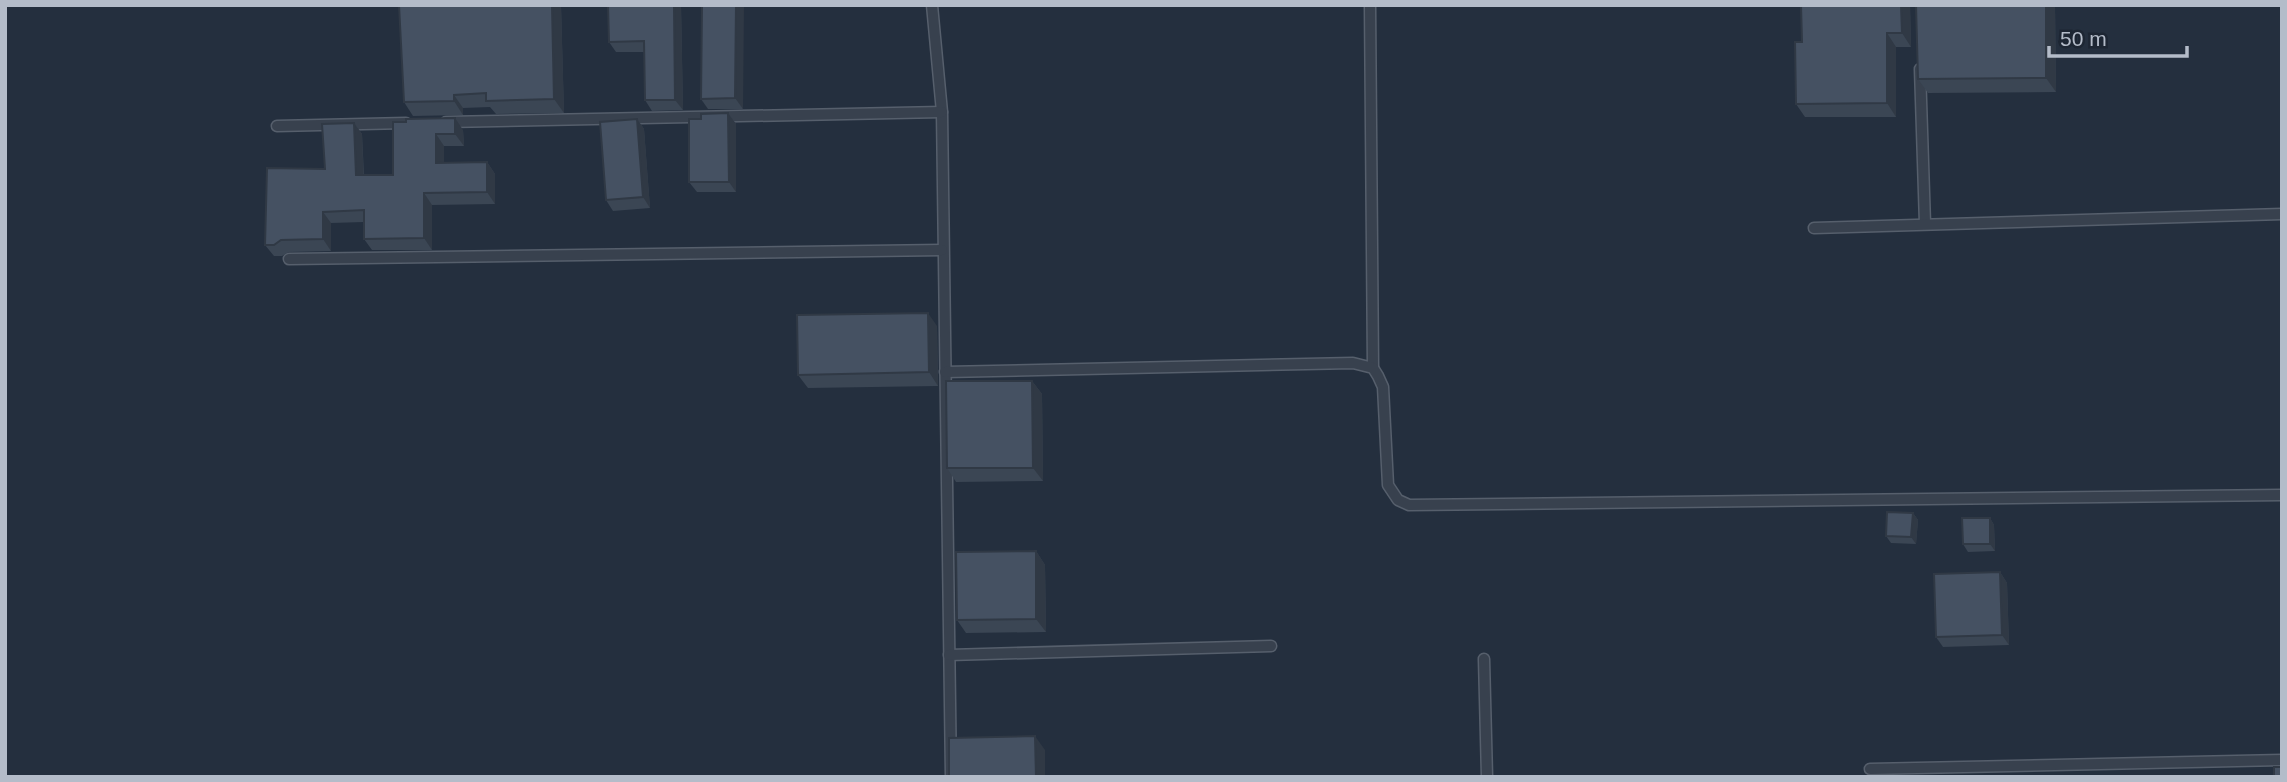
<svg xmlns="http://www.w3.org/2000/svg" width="2287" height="782" viewBox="0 0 2287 782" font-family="Arial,sans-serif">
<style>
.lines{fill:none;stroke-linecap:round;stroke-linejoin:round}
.service-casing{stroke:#565f6c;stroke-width:13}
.service{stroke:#38414e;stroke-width:10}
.wall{fill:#3b4654}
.shaded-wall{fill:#303945}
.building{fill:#455162;stroke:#303945;stroke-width:2}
</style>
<rect width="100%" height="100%" fill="#242f3e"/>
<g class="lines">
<g class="service-casing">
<g id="service">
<polyline points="932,5 942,112 951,777"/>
<polyline points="1370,5 1373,368"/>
<polyline points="1920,69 1925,224"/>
<polyline points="446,122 942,112"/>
<polyline points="277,126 406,123"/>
<polyline points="1814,228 2282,214"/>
<polyline points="289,259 942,250"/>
<polyline points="945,372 1353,363 1373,368 1378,376 1383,387 1388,485 1398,500 1409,505 2282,495"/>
<polyline points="949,655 1271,646"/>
<polyline points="1484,659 1487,777"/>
<polyline points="1870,769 2282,760"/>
</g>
</g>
<use href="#service" class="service"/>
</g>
<g class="wall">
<polygon points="561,5 564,113 496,114 490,107 463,108 463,115 413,116 404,102"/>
<polygon points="681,5 683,110 652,111 645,100 644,52 616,52 609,42"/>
<polygon points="702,5 743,109 708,109 701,99"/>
<polygon points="1910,5 1911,47 1896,47 1896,117 1805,117 1796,104 1802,42"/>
<polygon points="2055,5 2056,92 1928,93 1918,79"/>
<polygon points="728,113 736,124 736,192 697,192 689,182 701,119"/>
<polygon points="637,119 644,129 650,208 613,211 606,200"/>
<polygon points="406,122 463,130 464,146 444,146 444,163 487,162 495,174 495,204 432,205 432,250 372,250 364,239 364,222 331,223 331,251 289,252 282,256 274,256 265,245 325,169 354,123 362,134 364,175 393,175"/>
<polygon points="937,326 938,386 808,388 798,375"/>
<polygon points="1032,381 1042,394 1043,481 956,482 947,468"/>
<polygon points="1913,513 1918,520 1916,544 1891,543 1886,536"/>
<polygon points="1990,518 1994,525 1995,551 1968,552 1963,544"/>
<polygon points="1036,551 1045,565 1046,632 966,633 957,620"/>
<polygon points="2000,572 2007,583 2009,645 1943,647 1936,637"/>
</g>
<g class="shaded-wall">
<polygon points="552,5 561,5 564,113 554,99"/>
<polygon points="674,5 681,5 683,110 675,100"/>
<polygon points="736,5 744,5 743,109 735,98"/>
<polygon points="1901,5 1910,5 1911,47 1902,33"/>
<polygon points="2046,5 2055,5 2056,92 2046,78"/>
<polygon points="1887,33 1896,47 1896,117 1887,103"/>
<polygon points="454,95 463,108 463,115 454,101"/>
<polygon points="728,113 736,124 736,192 729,182"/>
<polygon points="455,118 463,130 464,146 455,134"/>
<polygon points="637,119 644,129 650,208 643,197"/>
<polygon points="354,123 362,134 364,187 356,175"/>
<polygon points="436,134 444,146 444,174 436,163"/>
<polygon points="487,162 495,174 495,204 487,192"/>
<polygon points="424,193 432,205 432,250 424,238"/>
<polygon points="323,212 331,223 331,251 323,239"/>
<polygon points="928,313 937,326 938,386 929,372"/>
<polygon points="1032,381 1042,394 1043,481 1033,468"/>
<polygon points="1913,513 1918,520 1916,544 1911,537"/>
<polygon points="1990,518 1994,525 1995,551 1990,544"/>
<polygon points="1036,551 1045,565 1046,632 1036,619"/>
<polygon points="2000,572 2007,583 2009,645 2002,635"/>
<polygon points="1035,736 1045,750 1045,777 1036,777"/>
</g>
<g class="building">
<polygon points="399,5 552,5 554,99 486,101 486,93 454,95 454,101 404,102"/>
<polygon points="608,5 674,5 675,100 645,100 644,41 609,42"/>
<polygon points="702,5 736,5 735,98 701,99"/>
<polygon points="1801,5 1901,5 1902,33 1887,33 1887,103 1796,104 1795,42 1802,42"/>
<polygon points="1916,5 2046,5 2046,78 1918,79"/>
<polygon points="728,113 729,182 689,182 689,119 701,119 701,114"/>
<polygon points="455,118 455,134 436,134 436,163 487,162 487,192 424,193 424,238 364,239 364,210 323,212 323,239 281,240 274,245 265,245 267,168 325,169 322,124 354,123 356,175 393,175 393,122 406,122 406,119"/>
<polygon points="637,119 643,197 606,200 600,122"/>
<polygon points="928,313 929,372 798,375 797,315"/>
<polygon points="946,381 1032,381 1033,468 947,468"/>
<polygon points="1887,512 1913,513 1911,537 1886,536"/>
<polygon points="1962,518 1990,518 1990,544 1963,544"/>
<polygon points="1036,551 1036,619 957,620 956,552"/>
<polygon points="2000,572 2002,635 1936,637 1934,574"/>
<polygon points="1035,736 1036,777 949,777 949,738"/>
<rect x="2274" y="767" width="8" height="10"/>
</g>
<rect width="2287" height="782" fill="none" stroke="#b4bcc9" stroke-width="14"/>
<path d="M2049 46v10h138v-10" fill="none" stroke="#b4bcc9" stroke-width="3.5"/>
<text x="2060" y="46" font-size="21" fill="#b4bcc9" stroke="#1d2633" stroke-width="5" paint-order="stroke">50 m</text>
</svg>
